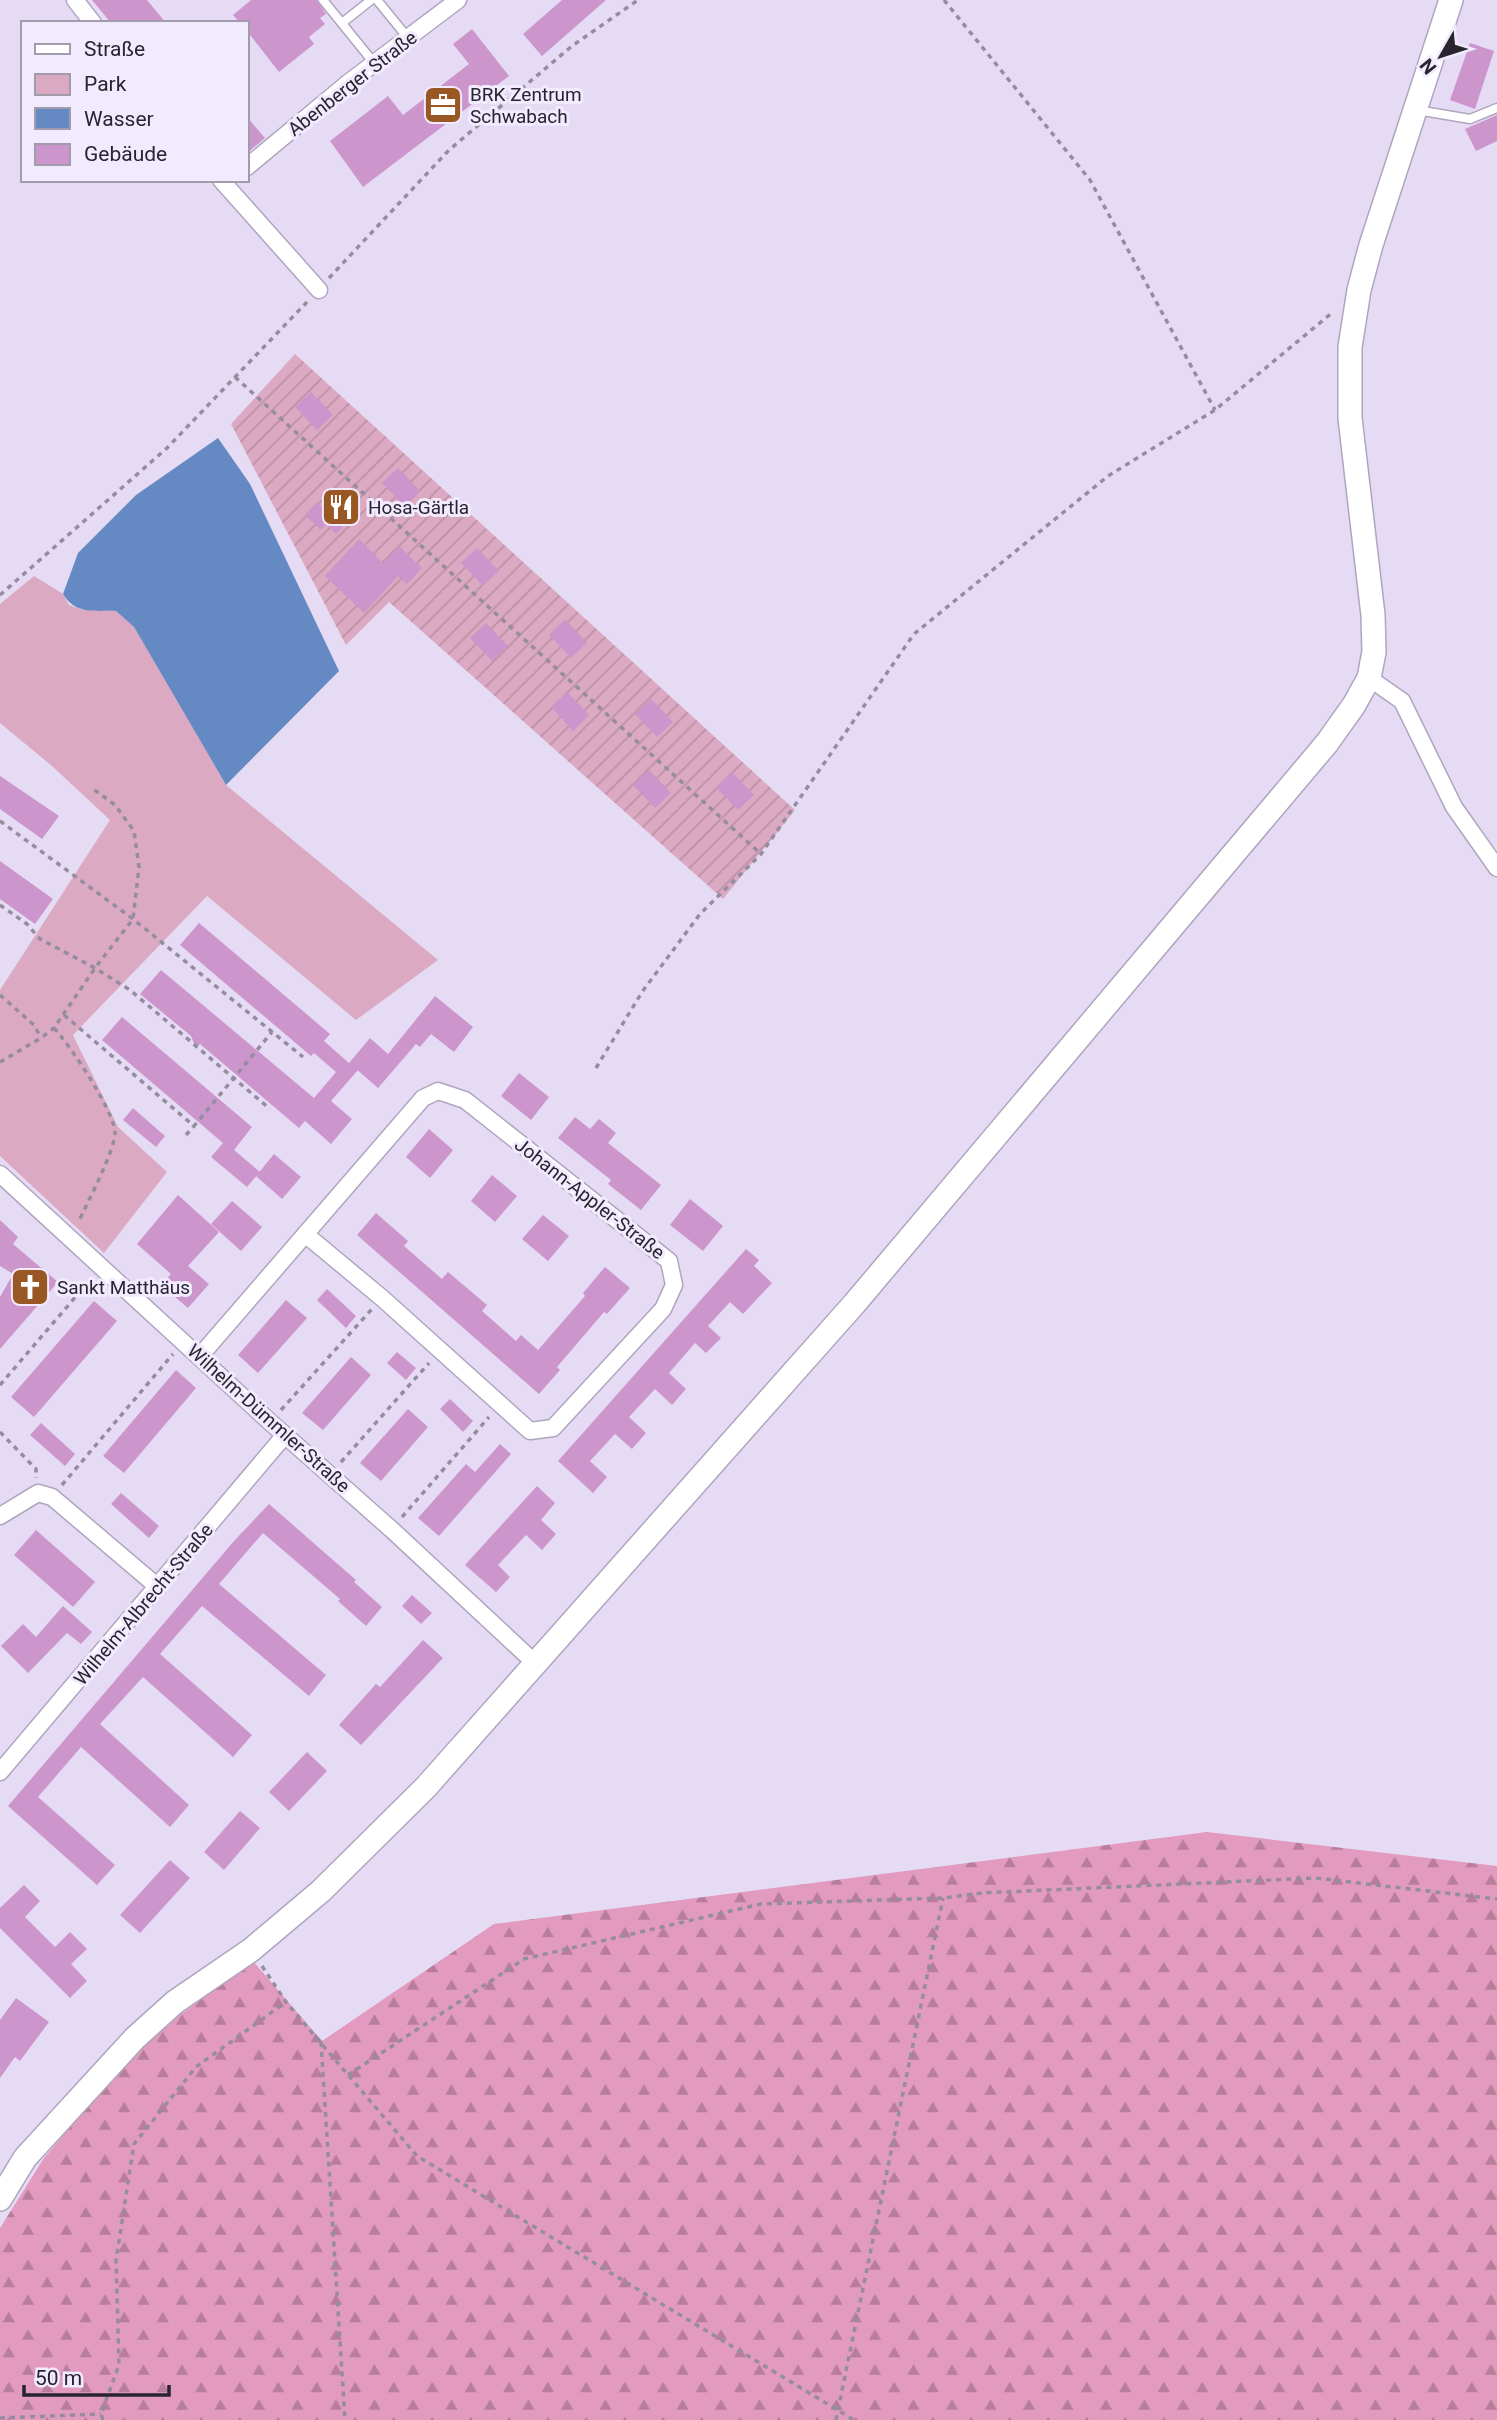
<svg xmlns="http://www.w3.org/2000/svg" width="1497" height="2420" viewBox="0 0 1497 2420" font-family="Roboto,sans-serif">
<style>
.green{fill:#dba9c1}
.forest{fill:url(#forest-firs)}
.garden{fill:url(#garden-furrows)}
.water{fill:#6589c3}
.building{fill:#cc96cd}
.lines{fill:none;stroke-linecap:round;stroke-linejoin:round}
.service-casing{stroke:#b0a5be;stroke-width:11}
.minor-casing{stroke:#b0a5be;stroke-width:19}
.secondary-casing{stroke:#b0a5be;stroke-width:26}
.path{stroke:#958d9f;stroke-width:3.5;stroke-dasharray:5 5;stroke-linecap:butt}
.service{stroke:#fff;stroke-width:8}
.minor{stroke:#fff;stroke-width:16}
.secondary{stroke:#fff;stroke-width:23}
.labels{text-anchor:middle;stroke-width:6;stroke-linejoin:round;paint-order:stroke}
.street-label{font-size:19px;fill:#29252e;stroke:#f2eafe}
.poi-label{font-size:19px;fill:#29252e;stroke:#f2eafe;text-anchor:start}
</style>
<defs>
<pattern id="forest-firs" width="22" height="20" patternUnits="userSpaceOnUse" patternTransform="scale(1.75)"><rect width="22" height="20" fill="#e29abe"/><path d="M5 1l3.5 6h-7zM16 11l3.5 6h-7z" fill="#b77d9b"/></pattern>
<pattern id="garden-furrows" width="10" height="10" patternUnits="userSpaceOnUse" patternTransform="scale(1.75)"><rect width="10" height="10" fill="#dba9c1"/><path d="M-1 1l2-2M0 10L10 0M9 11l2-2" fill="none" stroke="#bc91a6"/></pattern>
</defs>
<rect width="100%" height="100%" fill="#e6dbf5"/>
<polygon class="green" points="34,576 63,594 69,605 83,610 116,611 134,627 226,785 438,960 356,1020 207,896 73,1035 118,1127 167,1172 104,1253 0,1156 0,990 110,820 52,766 0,723 0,604"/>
<polygon class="forest" points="1207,1832 1497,1866 1497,2420 0,2420 0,2228 44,2158 137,2048 252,1960 322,2041 494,1924"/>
<polygon class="garden" points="295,354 795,810 723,899 389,602 346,645 231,424"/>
<path class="water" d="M218,438L250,484L339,671L226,785L134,627L116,611C93,610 76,615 63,594L78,553L136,495Z"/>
<g class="building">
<polygon points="92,0 147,0 166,23 111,23"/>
<polygon points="251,0 317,0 326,14 320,18 325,24 309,37 314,44 279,72 247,31 247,23 240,23 233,15"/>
<polygon points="562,0 606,0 542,56 523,34"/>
<polygon points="472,29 509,76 363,187 330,141 388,96 403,115 469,64 453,44"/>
<polygon points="1470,43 1494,51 1475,109 1450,100"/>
<polygon points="1497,115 1497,141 1476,151 1465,129"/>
<polygon points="247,117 265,138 247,153"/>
<polygon points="311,392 333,415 317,430 295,407"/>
<polygon points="398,468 420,491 404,506 382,483"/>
<polygon points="340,489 360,508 336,534 326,524 321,530 305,515 317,502 323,508"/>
<polygon points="359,539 383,563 399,546 422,568 407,584 398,576 364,613 325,576"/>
<polygon points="477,548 499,571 483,586 461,563"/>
<polygon points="565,619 587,643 571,658 549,635"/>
<polygon points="486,623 508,646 492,661 470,638"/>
<polygon points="567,692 589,715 573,731 551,707"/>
<polygon points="651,699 673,722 657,737 635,714"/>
<polygon points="649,770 671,793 655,808 633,785"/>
<polygon points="732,772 754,795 738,810 716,787"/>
<polygon points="0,776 59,816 42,839 0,809"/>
<polygon points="0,861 53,899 35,924 0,899"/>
<polygon points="199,923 330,1034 324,1041 349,1063 370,1038 388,1054 435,996 473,1027 454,1052 431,1034 420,1047 416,1044 378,1088 355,1068 358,1070 331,1101 352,1119 331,1144 305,1121 299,1128 200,1044 196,1048 191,1036 140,994 161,970 314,1098 336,1072 314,1053 311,1056 180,945"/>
<polygon points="122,1017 252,1127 234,1150 260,1172 247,1187 211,1157 223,1143 102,1040"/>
<polygon points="519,1073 549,1097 531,1120 501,1096"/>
<polygon points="133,1108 165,1136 156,1147 123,1120"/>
<polygon points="575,1117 590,1129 599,1119 616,1133 608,1143 661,1185 641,1210 608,1184 611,1180 558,1138"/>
<polygon points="429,1129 453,1150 430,1178 406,1157"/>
<polygon points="274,1154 301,1177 282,1199 256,1176"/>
<polygon points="492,1175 517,1196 495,1222 471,1201"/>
<polygon points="178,1195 219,1232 188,1266 209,1284 188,1308 161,1285 171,1274 137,1244"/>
<polygon points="690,1199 723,1226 703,1251 670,1225"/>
<polygon points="232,1201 262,1227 241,1251 211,1224"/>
<polygon points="376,1213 408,1241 404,1246 442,1279 448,1272 487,1305 482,1311 516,1341 521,1335 538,1350 585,1296 583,1293 605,1267 630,1288 607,1314 604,1312 557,1367 560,1370 539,1394 357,1235"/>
<polygon points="543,1215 569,1236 548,1261 522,1239"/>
<polygon points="0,1220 18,1237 13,1244 58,1282 0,1349 0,1297 13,1274 0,1266"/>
<polygon points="746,1249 759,1260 754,1266 772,1283 743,1314 730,1302 708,1326 721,1338 706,1353 695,1343 669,1373 686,1389 672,1405 655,1389 629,1417 646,1433 632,1449 615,1434 590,1461 607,1477 593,1493 558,1461"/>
<polygon points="327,1289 356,1316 346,1328 317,1300"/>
<polygon points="286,1300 307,1318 258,1373 238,1355"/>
<polygon points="94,1301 117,1321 34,1417 11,1397"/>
<polygon points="397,1352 416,1368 406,1380 387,1363"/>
<polygon points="351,1357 371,1375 323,1430 302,1413"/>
<polygon points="176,1370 196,1388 124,1473 103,1456"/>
<polygon points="450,1399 473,1421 463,1432 440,1409"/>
<polygon points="408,1409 428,1427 381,1481 360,1463"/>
<polygon points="41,1423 75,1454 65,1466 30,1435"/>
<polygon points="500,1444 511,1454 439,1536 418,1518 466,1464 475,1472"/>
<polygon points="537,1486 555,1503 541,1520 556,1534 542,1550 526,1535 498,1565 510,1577 496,1592 465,1565"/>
<polygon points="121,1493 159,1526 149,1538 111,1504"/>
<polygon points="269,1504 356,1580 354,1582 382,1607 366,1626 338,1601 340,1599 263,1533 219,1584 326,1675 309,1696 202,1606 160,1654 252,1735 233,1757 143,1677 100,1724 189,1805 170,1827 81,1747 38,1797 115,1865 97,1885 8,1806 234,1541"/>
<polygon points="36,1530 95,1582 73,1607 14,1555"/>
<polygon points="412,1595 432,1613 421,1624 402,1606"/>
<polygon points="63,1606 92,1632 81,1644 67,1633 28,1673 1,1646 23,1624 36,1637"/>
<polygon points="423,1640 443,1658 361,1745 339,1725 376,1684 380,1687"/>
<polygon points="307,1752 327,1771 289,1811 269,1792"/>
<polygon points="240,1811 260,1828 224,1870 204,1852"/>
<polygon points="170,1860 190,1878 140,1933 120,1915"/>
<polygon points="24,1885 40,1901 25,1917 55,1947 70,1932 87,1949 71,1964 87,1981 70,1998 0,1928 0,1908"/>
<polygon points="16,1998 49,2022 20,2061 15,2057 0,2078 0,2020"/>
</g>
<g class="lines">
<g class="service-casing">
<g id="service">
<polyline points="323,0 374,63"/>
<polyline points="377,0 408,38"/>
<polyline points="342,23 371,0"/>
<polyline points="1417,110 1470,119 1497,108"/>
</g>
</g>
<g class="minor-casing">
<g id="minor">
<polyline points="75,0 93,23"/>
<polyline points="247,167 348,83 458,0"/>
<polyline points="221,180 319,290"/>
<polyline points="1369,678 1402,701 1454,807 1497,868"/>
<polyline points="0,1174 270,1422 391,1529 536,1664"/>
<polyline points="200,1356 423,1098 438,1091 465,1100 669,1261 674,1285 663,1309 553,1428 530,1431 382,1298 305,1234"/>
<polyline points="0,1516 38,1493 52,1497 158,1587"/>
<polyline points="0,1772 285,1435"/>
</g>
</g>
<g class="secondary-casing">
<polyline id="secondary" points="0,2199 25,2158 135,2038 175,2002 251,1950 321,1891 426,1787 855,1303 1327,743 1354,705 1369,678 1374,652 1373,615 1350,418 1350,347 1359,290 1371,245 1451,0"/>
</g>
<g class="path">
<polyline points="944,0 1090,180 1215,410"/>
<polyline points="329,278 449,150 572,46 638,0"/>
<polyline points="235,377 761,854"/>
<polyline points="0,595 167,448 307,302"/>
<polyline points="0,821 133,919 303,1057"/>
<polyline points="0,905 27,924 40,939 95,968 130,990 270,1109"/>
<polyline points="0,995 34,1025 41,1038"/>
<polyline points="64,1015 194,1126 272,1032"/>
<path d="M54,1028C71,1047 113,1109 115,1132C115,1151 87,1203 78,1223"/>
<polyline points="0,1062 41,1038 54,1028 95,968 133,919 139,867 134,831 115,805 92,788"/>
<polyline points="596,1068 642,992 700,914 761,854 914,634 1108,476 1215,410 1333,312"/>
<polyline points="186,1135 194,1126"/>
<polyline points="0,1385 90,1280"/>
<polyline points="281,1410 372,1309"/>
<polyline points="0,1432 36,1469 36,1478"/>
<polyline points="341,1462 429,1363"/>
<polyline points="62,1485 173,1354"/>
<polyline points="402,1517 489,1417"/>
<polyline points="262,1966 286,2002 417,2156 854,2420"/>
<polyline points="321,2042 345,2420"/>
<polyline points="348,2075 524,1959 761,1904 943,1898 982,1893 1315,1878 1497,1899"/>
<polyline points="0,2418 101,2414"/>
<polyline points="103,2420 101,2414 119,2365 116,2260 134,2144 196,2067 286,2002"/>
<polyline points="836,2420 943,1898"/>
</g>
<use href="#service" class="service"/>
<use href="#minor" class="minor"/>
<use href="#secondary" class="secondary"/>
</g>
<defs>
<g id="office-square" transform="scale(2.0125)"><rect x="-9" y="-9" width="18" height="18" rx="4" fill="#995724" stroke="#f2eafe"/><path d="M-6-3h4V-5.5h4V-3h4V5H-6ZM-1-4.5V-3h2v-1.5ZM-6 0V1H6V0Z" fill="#fff"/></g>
<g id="restaurant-square" transform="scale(2.0125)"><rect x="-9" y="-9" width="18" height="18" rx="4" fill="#995724" stroke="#f2eafe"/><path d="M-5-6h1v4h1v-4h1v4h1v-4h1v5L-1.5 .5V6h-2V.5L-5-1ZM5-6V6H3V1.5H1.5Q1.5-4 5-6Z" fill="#fff"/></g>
<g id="church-square" transform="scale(2.0125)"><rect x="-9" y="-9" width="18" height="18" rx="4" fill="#995724" stroke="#f2eafe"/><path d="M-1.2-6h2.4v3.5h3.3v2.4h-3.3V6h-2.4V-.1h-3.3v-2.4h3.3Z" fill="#fff"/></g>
</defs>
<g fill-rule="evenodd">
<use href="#office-square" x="443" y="105"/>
<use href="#restaurant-square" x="341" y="507"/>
<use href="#church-square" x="30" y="1287"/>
</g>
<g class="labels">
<g class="street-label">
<text transform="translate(352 83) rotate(-38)" y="7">Abenberger Straße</text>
<text transform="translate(590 1198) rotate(38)" y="7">Johann-Appler-Straße</text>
<text transform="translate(269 1418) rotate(42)" y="7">Wilhelm-Dümmler-Straße</text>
<text transform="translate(143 1604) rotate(-50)" y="7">Wilhelm-Albrecht-Straße</text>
</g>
<g class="poi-label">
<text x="470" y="101">BRK Zentrum<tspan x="470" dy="22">Schwabach</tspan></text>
<text x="368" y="514">Hosa-Gärtla</text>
<text x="57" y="1294">Sankt Matthäus</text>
</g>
</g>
<rect x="21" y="21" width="228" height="161" fill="#f2eafe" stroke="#a29bab" stroke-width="2"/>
<rect x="35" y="44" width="35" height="10" fill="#ffffff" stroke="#a29bab" stroke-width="2"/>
<text x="84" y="56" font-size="21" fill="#29252e">Straße</text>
<rect x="35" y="74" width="35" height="21" fill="#dba9c1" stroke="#a29bab" stroke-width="2"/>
<text x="84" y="91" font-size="21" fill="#29252e">Park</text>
<rect x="35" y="108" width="35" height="21" fill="#6589c3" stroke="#a29bab" stroke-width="2"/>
<text x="84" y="126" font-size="21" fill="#29252e">Wasser</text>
<rect x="35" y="144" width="35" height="21" fill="#cc96cd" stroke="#a29bab" stroke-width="2"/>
<text x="84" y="161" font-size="21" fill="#29252e">Gebäude</text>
<g transform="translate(1441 56) rotate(231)" stroke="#f2eafe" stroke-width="5" paint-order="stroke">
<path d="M0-5L12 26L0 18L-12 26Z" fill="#29252e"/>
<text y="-10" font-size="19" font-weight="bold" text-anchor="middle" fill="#29252e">N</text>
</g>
<path d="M24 2385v10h145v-10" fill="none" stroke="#29252e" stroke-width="3.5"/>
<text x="35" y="2385" font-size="21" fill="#29252e" stroke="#f2eafe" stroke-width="5" paint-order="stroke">50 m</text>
</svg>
